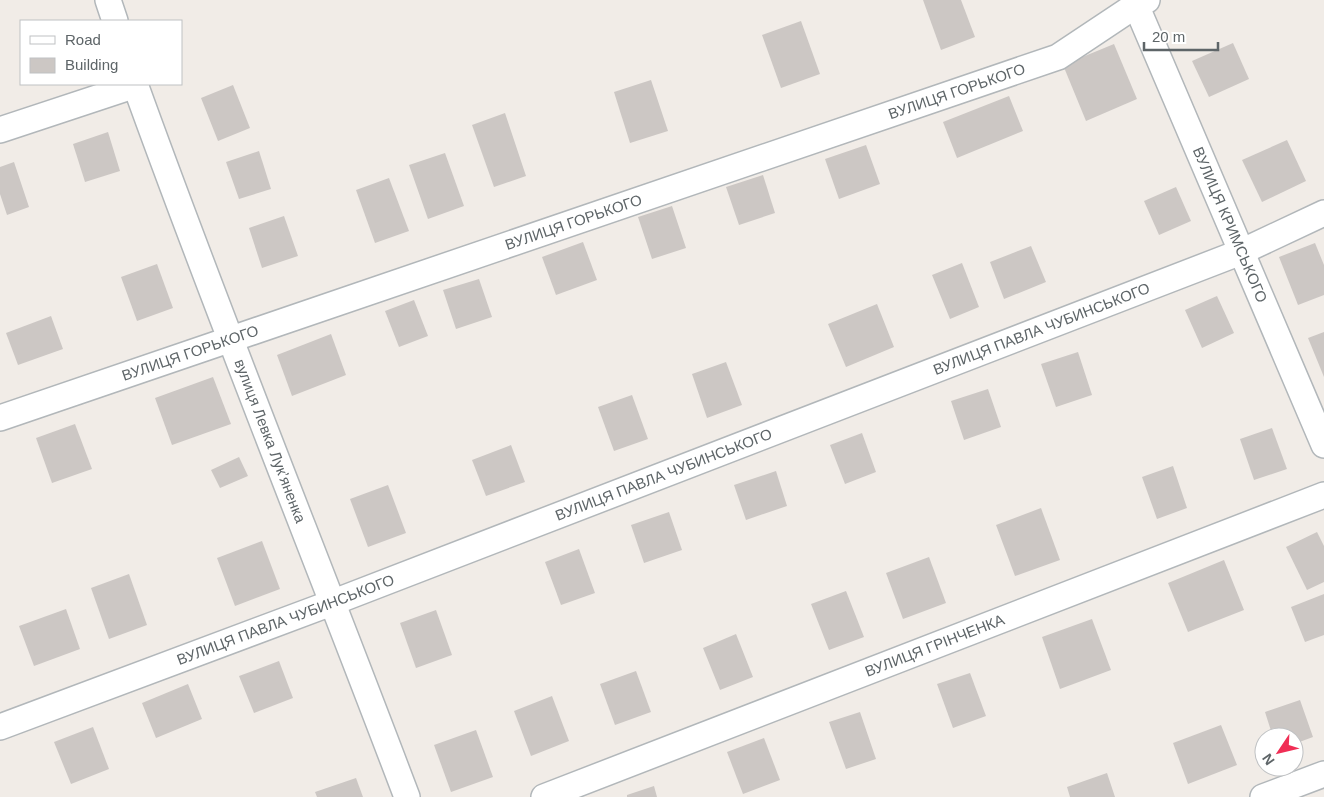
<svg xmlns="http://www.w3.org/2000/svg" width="1324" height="797" viewBox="0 0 1324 797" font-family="Helvetica,sans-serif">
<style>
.building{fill:#ccc7c4}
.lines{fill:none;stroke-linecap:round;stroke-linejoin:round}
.street-casing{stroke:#b2b7ba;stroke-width:28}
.street{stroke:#fff;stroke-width:25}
.labels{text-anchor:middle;stroke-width:4.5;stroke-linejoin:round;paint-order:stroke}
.street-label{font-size:15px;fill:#5e6568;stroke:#fff}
</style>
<rect width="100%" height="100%" fill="#f1ece7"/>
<g class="building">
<polygon points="923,0 961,0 975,37 941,50"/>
<polygon points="801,21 820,74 781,88 762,35"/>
<polygon points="1233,43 1249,79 1209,97 1192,61"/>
<polygon points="1114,44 1137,99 1086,121 1063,65"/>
<polygon points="651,80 668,131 630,143 614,92"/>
<polygon points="233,85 250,128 218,141 201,98"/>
<polygon points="1009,96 1023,131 957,158 943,122"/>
<polygon points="505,113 526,176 494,187 472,125"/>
<polygon points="108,132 120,171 85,182 73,144"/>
<polygon points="1287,140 1306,181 1262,202 1242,160"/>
<polygon points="866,145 880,184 839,199 825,159"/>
<polygon points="259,151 271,189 239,199 226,162"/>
<polygon points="445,153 464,206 428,219 409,165"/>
<polygon points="14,162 29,207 7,215 0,194 0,167"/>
<polygon points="763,175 775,213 739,225 726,187"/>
<polygon points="389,178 409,231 375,243 356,190"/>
<polygon points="1176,187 1191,221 1159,235 1144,201"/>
<polygon points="672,206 686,248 652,259 638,217"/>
<polygon points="284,216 298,256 262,268 249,228"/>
<polygon points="583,242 597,280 556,295 542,257"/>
<polygon points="1315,243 1324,265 1324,295 1298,305 1279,257"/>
<polygon points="1031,246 1046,282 1004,299 990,262"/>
<polygon points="962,263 979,307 950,319 932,275"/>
<polygon points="157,264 173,308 137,321 121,277"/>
<polygon points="479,279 492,317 456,329 443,290"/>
<polygon points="1217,296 1234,333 1202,348 1185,310"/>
<polygon points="414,300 428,336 399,347 385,311"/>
<polygon points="877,304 894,347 846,367 828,324"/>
<polygon points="51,316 63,349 18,365 6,333"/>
<polygon points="1324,332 1324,377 1308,338"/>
<polygon points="331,334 346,375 292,396 277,355"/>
<polygon points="1078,352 1092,395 1056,407 1041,364"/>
<polygon points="726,362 742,405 707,418 692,374"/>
<polygon points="213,377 231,424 172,445 155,398"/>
<polygon points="988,389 1001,427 964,440 951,401"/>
<polygon points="632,395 648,439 614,451 598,407"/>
<polygon points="75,424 92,469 52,483 36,438"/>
<polygon points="1272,428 1287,469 1254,480 1240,439"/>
<polygon points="862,433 876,472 845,484 830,445"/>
<polygon points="511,445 525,482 486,496 472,460"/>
<polygon points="239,457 248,476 220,488 211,470"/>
<polygon points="1173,466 1187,508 1157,519 1142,477"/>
<polygon points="776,471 787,506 746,520 734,485"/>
<polygon points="388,485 406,533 368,547 350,499"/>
<polygon points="1041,508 1060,560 1015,576 996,525"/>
<polygon points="669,512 682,550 644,563 631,525"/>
<polygon points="1317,532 1324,546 1324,582 1307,590 1286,547"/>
<polygon points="262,541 280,589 235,606 217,558"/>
<polygon points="579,549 595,593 561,605 545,562"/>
<polygon points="929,557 946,603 903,619 886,573"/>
<polygon points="1224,560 1244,610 1188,632 1168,583"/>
<polygon points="129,574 147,625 109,639 91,588"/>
<polygon points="846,591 864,637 829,650 811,604"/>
<polygon points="1324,594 1324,635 1305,642 1291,607"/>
<polygon points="66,609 80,649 34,666 19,626"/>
<polygon points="436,610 452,655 416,668 400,623"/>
<polygon points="1092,619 1111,670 1060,689 1042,637"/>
<polygon points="736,634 753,677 720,690 703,648"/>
<polygon points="279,661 293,698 254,713 239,676"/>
<polygon points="636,671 651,712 615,725 600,684"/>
<polygon points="970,673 986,716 953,728 937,684"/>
<polygon points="188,684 202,719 156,738 142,703"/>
<polygon points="552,696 569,741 531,756 514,711"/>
<polygon points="1300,700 1313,737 1294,744 1294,737 1273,737 1265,712"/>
<polygon points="860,712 876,759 846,769 829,722"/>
<polygon points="1221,725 1237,765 1188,784 1173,743"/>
<polygon points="93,727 109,769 71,784 54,742"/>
<polygon points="476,730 493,777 451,792 434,745"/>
<polygon points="764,738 780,780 743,794 727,752"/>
<polygon points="1107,773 1115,797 1070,797 1067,787"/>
<polygon points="356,778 363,797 317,797 315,792"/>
<polygon points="654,786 657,797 627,797 627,795"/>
</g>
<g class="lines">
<g class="street-casing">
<g id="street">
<polyline points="108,0 115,21"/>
<path id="s1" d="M1136,5L1324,445"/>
<path d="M135,84C221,323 317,559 407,797"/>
<polyline points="0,130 136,85"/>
<path id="s2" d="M0,418L1058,57L1136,5L1147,0"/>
<path id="s3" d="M0,727L334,602L1241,252L1324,213"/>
<path id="s4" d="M544,797L1324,495"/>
<polyline points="1263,797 1324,774"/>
</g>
</g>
<use href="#street" class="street"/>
</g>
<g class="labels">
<g class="street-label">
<text dy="5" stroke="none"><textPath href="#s2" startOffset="1011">ВУЛИЦЯ ГОРЬКОГО</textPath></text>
<text dy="5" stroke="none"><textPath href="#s2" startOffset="606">ВУЛИЦЯ ГОРЬКОГО</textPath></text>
<text dy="5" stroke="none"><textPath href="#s1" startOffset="239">ВУЛИЦЯ КРИМСЬКОГО</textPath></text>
<text dy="5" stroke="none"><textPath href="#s3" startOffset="1115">ВУЛИЦЯ ПАВЛА ЧУБИНСЬКОГО</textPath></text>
<text dy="5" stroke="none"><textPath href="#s2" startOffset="201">ВУЛИЦЯ ГОРЬКОГО</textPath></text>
<text transform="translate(270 441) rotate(69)" y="5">вулиця Левка Лукʼяненка</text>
<text dy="5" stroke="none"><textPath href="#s3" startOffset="710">ВУЛИЦЯ ПАВЛА ЧУБИНСЬКОГО</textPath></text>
<text dy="5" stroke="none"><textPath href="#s3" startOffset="305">ВУЛИЦЯ ПАВЛА ЧУБИНСЬКОГО</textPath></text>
<text dy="5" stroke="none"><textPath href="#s4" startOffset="419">ВУЛИЦЯ ГРІНЧЕНКА</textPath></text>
</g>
</g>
<rect x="20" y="20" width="162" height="65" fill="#ffffff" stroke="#bfc1c3"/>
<rect x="30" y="36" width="25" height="8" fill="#ffffff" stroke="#bfc1c3"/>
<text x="65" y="45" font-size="15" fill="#5e6568">Road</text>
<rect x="30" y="58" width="25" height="15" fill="#ccc7c4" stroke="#bfc1c3"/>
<text x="65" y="70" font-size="15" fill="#5e6568">Building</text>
<g transform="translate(1279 752) rotate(235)"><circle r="24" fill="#ffffff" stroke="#bfc1c3"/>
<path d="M0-4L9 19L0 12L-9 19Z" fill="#f02e55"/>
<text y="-8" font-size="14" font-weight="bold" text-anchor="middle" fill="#5e6568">N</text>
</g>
<path d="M1144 42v8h74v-8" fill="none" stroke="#5e6568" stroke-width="2.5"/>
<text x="1152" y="42" font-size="15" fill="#5e6568" stroke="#ffffff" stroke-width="4" paint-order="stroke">20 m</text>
</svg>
